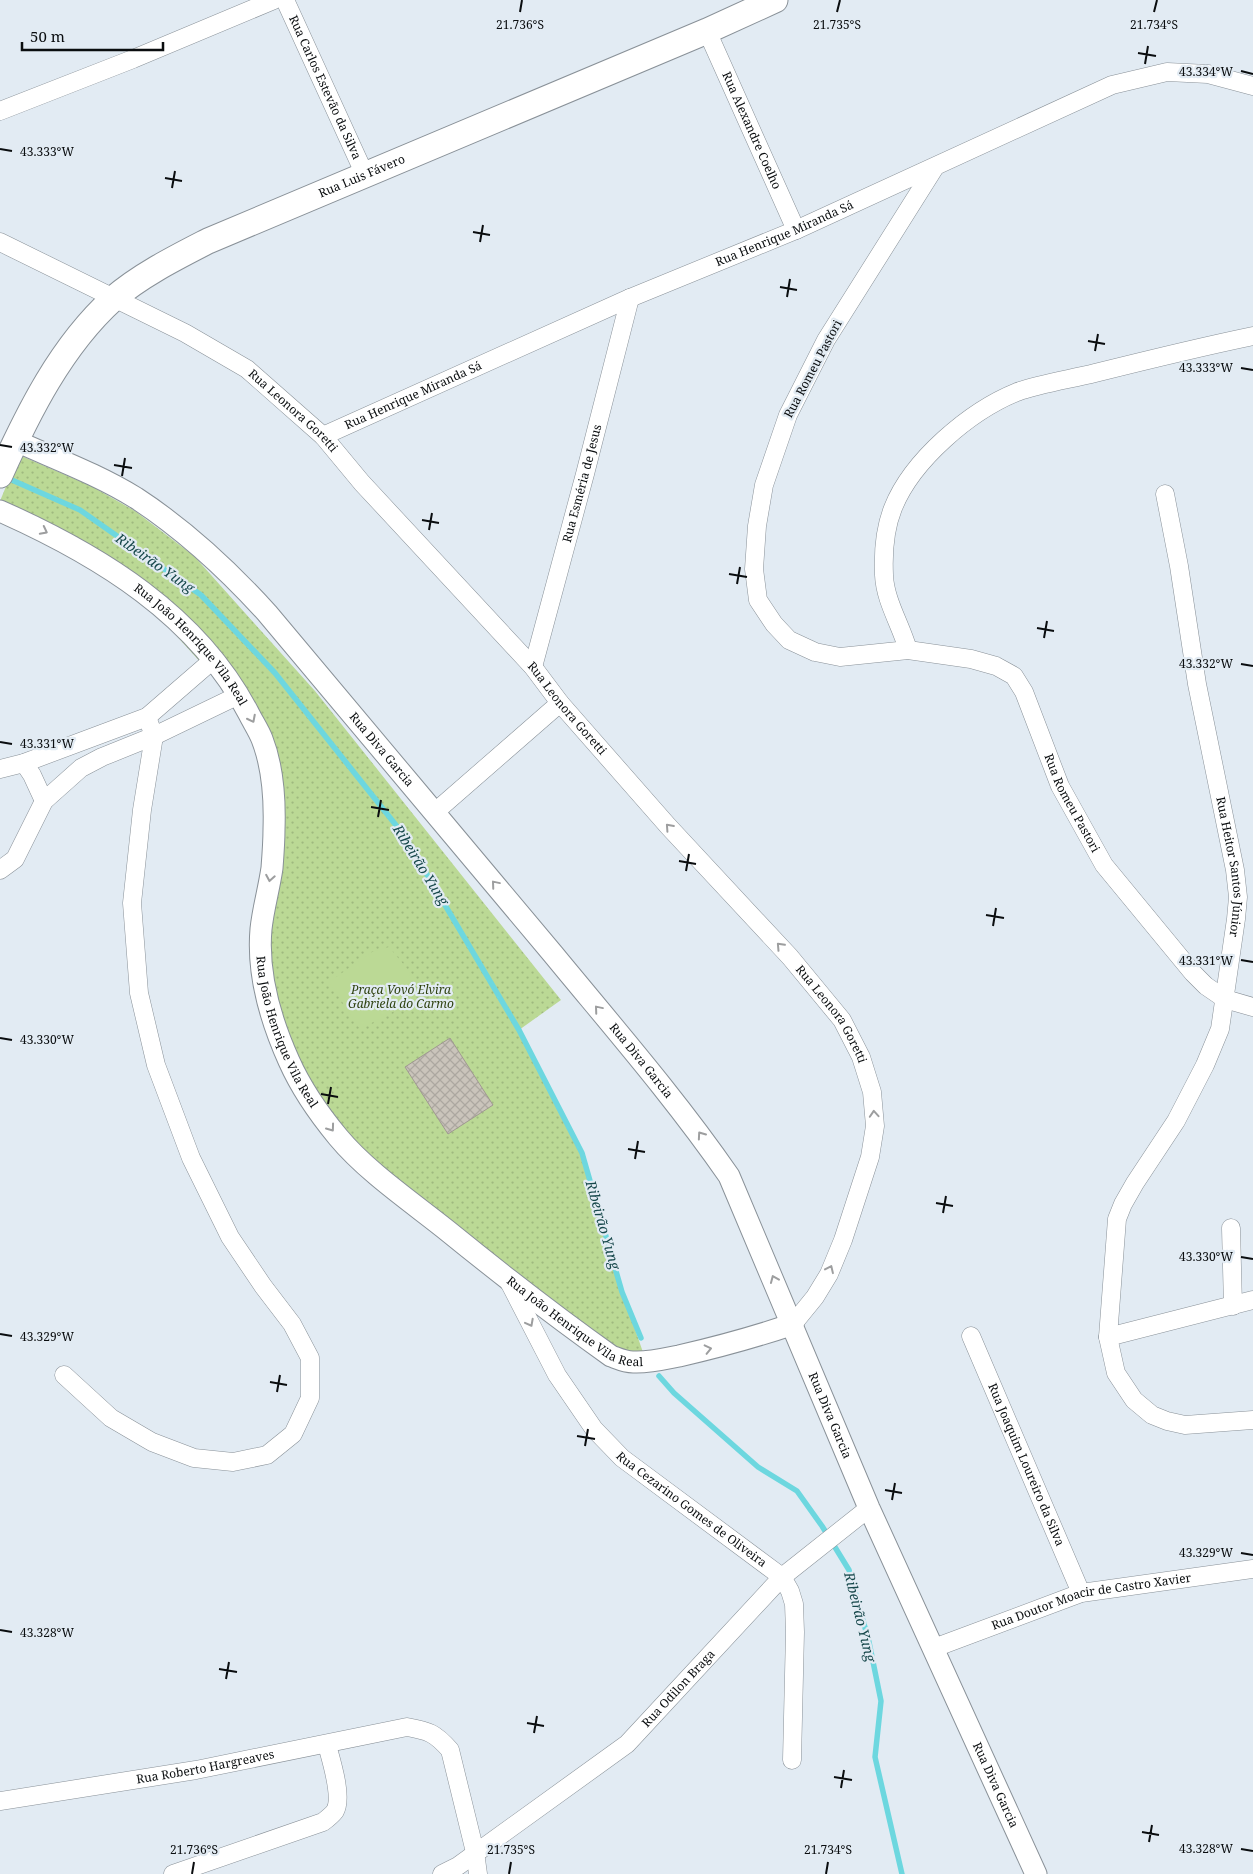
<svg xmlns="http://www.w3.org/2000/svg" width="1253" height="1874" viewBox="0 0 1253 1874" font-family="'Noto Serif',serif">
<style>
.grass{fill:url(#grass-dots)}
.pitch{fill:#bbd995}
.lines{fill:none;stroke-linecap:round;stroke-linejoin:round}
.stream{stroke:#6dd7df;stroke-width:5.5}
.building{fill:url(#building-cross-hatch);stroke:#a09991}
.minor-casing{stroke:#899198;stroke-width:19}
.tertiary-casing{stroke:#899198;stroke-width:23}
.secondary-casing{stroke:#899198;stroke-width:27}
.minor{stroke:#fff;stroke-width:18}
.tertiary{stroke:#fff;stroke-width:21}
.secondary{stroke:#fff;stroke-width:25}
.oneway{stroke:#9d9e9f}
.ticks{fill:none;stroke:#0a0d0f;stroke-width:2}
.labels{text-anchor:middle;stroke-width:4.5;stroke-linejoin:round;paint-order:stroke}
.street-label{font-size:12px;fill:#0a0d0f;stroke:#e2ebf3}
.park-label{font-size:12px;font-style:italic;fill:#2f4210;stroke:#e2ebf3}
.water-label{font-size:14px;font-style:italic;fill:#17484b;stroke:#e2ebf3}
.ticks-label{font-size:12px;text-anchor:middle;fill:#0a0d0f;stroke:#e2ebf3;stroke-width:4.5;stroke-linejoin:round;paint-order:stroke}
</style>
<defs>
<pattern id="grass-dots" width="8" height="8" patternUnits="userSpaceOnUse" patternTransform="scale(1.25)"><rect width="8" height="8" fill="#bbd995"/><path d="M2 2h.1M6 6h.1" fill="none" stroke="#9fb97f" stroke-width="1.8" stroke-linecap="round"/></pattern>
<pattern id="building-cross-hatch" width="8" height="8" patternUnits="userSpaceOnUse" patternTransform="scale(1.25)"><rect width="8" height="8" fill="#cac4bb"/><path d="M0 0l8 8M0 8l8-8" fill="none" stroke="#aca7a0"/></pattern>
</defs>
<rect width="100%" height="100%" fill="#e2ebf3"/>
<polygon class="grass" points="19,455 91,486 135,511 194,556 315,691 561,1000 519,1030 582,1153 622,1292 645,1358 619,1351 370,1163 317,1102 274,1010 268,955 281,844 256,738 222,686 154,611 0,501"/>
<polygon class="pitch" points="389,947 409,971 412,988 400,1008 360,1029 329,982 372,952"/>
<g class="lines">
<g class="stream">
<polyline points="5,477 80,510 201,595 275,673 403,834 519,1030 582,1153 622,1292 641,1338"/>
<polyline points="659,1376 674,1393 758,1467 797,1491 822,1526 849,1570 869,1642 881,1701 875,1757 902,1874"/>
</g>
</g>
<polygon class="building" points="450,1038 493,1105 448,1134 405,1067"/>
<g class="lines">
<g class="minor-casing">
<g id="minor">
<path id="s1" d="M285,0L365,175"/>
<path id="s2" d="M707,31L796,230"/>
<polyline points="0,111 133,59 274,0"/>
<path id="s3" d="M935,167L826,340L788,415L764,485L757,526L754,569L758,600L774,624L789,640L815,652L840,657L908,650L971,659L996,666L1014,676L1024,692L1060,786L1104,865L1193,973L1206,986L1225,999L1253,1007"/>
<path id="s4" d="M0,242L185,333L247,369L323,436L362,483L533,667L560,703L668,826L790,957L842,1020L861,1057L872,1092L875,1126L870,1157L843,1240L829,1274L815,1297L793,1324"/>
<path id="s5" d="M323,436L630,298L796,230L1112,85L1167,72L1208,74L1253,86"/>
<path id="s6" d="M1165,494L1179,566L1197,684L1235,870L1238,897L1236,919L1220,1029L1205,1065L1176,1121L1135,1183L1123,1204L1117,1219L1108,1337L1116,1373L1134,1400L1152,1415L1167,1421L1185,1425L1253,1420"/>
<path d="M908,650C901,625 885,601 884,575C883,553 885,528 893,508C912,460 970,411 1017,392C1039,384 1071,379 1095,373C1147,360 1200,347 1253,336"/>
<path id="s7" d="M533,667L585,474L630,298"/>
<polyline points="24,763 32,775 44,801"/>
<polyline points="0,769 24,763 147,717 214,659"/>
<polyline points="435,812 560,703"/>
<polyline points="0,870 15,859 44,801 81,768 102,757 154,736 239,695"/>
<polyline points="1231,1228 1233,1306"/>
<path id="s8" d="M508,1280L557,1375L594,1429L622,1458L782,1577L790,1591L794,1604L795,1632L792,1760"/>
<path id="s9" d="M971,1336L1081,1593"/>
<polyline points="1108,1337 1253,1300"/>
<polyline points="64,1375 111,1418 152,1442 194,1458 233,1462 267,1455 293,1434 310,1398 310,1358 292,1324 263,1286 230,1237 191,1158 156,1065 139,993 132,903 142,810 154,736 147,717"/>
<path id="s10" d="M934,1648L1081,1593L1253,1569"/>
<path id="s11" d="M0,1801L196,1770L407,1727C429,1731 435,1733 450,1750L475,1852L478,1874"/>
<path d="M173,1874L323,1822C327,1819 332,1815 335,1811C343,1797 331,1760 327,1745"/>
<path id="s12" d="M442,1874L458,1866L627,1744L782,1577L869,1508"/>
</g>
</g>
<g class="tertiary-casing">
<g id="tertiary">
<path id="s13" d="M16,441C56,459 99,475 136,498C185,530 228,570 267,613C362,727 458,840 553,954C613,1027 675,1098 729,1176L869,1508L1036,1874"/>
<path id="s14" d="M0,511C99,555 198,615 249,714C253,722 259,731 262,739C273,767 275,799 274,829C274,842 273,855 272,868C269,889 263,909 261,929C257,974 271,1021 289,1061C301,1088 319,1114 338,1137C367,1172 413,1203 449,1232C502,1275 556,1317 611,1356C619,1359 625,1362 633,1362C648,1363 664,1359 679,1356C718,1347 755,1337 793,1324"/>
</g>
</g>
<g class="secondary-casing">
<g id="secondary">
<path id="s15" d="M0,475C28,413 61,346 113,299C141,275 175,258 208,241L707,31L775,0"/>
</g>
</g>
<use href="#minor" class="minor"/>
<use href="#tertiary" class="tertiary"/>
<use href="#secondary" class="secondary"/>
</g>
<defs><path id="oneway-chevron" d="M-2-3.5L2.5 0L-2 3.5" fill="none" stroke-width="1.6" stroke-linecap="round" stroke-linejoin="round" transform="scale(1.25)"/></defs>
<g class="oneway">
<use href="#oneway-chevron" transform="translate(44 531) rotate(27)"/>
<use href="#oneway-chevron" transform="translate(252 719) rotate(63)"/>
<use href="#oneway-chevron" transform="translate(669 827) rotate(-132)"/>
<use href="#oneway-chevron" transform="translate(270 878) rotate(100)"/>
<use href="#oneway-chevron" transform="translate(495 884) rotate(-130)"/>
<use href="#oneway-chevron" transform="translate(780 946) rotate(-133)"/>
<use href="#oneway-chevron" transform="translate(598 1009) rotate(-130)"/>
<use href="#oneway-chevron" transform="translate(874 1114) rotate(-94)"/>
<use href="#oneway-chevron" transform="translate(331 1128) rotate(54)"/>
<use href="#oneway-chevron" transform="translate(701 1135) rotate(-125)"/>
<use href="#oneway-chevron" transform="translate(830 1269) rotate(-65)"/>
<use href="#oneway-chevron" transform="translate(774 1279) rotate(-113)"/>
<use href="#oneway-chevron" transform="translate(530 1323) rotate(62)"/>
<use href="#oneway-chevron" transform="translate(708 1349) rotate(-13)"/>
</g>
<path class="ticks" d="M520,12L522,0M837,12L840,0M1154,12L1157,0M1138,53L1156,56M1145,64L1148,46M1241,71L1253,74M0,149L12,151M165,178L182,181M172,188L175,171M473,232L490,235M480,242L483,225M780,287L797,290M787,297L790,279M1088,341L1105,344M1095,351L1098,334M1241,368L1253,370M0,445L12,447M114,465L132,468M122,476L125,458M422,520L439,523M429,530L432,513M729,574L747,577M737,584L740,567M1037,628L1054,631M1044,638L1047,621M1241,664L1253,666M0,742L12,744M371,807L389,810M378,817L381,800M679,861L696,864M686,871L689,854M986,915L1004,918M993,926L996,908M1241,960L1253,962M0,1038L12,1040M321,1094L338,1097M328,1104L331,1087M628,1149L645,1152M635,1159L638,1141M936,1203L953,1206M943,1213L946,1196M1241,1257L1253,1259M0,1334L12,1336M270,1382L287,1385M277,1392L280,1375M577,1436L595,1439M585,1446L588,1429M885,1490L902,1493M892,1500L895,1483M1241,1553L1253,1555M0,1630L12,1632M219,1669L237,1672M226,1679L229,1662M527,1723L544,1726M534,1733L537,1716M834,1777L852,1780M841,1788L844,1770M1142,1832L1159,1835M1149,1842L1152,1825M1241,1849L1253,1851M192,1874L194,1862M509,1874L511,1862M826,1874L828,1862"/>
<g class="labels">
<g class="street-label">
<text dy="4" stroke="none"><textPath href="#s1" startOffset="96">Rua Carlos Estevão da Silva</textPath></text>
<text dy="4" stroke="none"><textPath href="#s2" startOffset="109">Rua Alexandre Coelho</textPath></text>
<text dy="4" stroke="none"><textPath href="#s15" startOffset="489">Rua Luis Fávero</textPath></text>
<text dy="4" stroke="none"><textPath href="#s5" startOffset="504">Rua Henrique Miranda Sá</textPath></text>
<text transform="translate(813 369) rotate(-62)" y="4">Rua Romeu Pastori</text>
<text dy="4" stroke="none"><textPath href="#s5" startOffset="99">Rua Henrique Miranda Sá</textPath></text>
<text dy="4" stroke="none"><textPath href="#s4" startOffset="340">Rua Leonora Goretti</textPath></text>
<text dy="4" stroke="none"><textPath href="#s7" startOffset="190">Rua Esméria de Jesus</textPath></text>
<text dy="4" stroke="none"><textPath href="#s14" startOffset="236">Rua João Henrique Vila Real</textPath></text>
<text dy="4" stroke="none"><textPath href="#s4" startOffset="745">Rua Leonora Goretti</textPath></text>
<text dy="4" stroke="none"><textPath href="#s13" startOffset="486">Rua Diva Garcia</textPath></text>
<text dy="4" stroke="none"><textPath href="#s3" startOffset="902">Rua Romeu Pastori</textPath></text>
<text dy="4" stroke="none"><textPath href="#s6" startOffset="379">Rua Heitor Santos Júnior</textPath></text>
<text dy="4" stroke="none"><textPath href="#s4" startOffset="1150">Rua Leonora Goretti</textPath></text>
<text dy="4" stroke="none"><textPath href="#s14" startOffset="656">Rua João Henrique Vila Real</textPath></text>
<text dy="4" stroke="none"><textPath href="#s13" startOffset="891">Rua Diva Garcia</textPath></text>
<text dy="4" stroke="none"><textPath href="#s14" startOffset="1078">Rua João Henrique Vila Real</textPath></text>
<text dy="4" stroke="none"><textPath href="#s13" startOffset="1296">Rua Diva Garcia</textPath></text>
<text dy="4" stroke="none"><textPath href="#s9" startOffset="140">Rua Joaquim Loureiro da Silva</textPath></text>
<text dy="4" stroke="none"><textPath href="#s8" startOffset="299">Rua Cezarino Gomes de Oliveira</textPath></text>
<text dy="4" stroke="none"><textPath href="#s10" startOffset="165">Rua Doutor Moacir de Castro Xavier</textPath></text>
<text dy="4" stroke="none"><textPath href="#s12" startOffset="302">Rua Odilon Braga</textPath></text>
<text dy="4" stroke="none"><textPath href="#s11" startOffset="208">Rua Roberto Hargreaves</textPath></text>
<text dy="4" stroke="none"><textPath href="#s13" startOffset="1701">Rua Diva Garcia</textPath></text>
</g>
<g class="park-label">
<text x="401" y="994">Praça Vovó Elvira<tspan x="401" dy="14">Gabriela do Carmo</tspan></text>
</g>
<g class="water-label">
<text transform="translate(155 563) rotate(35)" y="5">Ribeirão Yung</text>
<text transform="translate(421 865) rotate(58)" y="5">Ribeirão Yung</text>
<text transform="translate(603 1225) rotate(74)" y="5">Ribeirão Yung</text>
<text transform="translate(860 1617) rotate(76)" y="5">Ribeirão Yung</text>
</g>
</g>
<g class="ticks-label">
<text x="520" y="29">21.736°S</text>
<text x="837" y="29">21.735°S</text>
<text x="1154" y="29">21.734°S</text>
<text x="1206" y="76">43.334°W</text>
<text x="47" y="156">43.333°W</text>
<text x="1206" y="372">43.333°W</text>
<text x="47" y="452">43.332°W</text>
<text x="1206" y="668">43.332°W</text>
<text x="47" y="748">43.331°W</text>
<text x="1206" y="965">43.331°W</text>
<text x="47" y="1044">43.330°W</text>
<text x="1206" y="1261">43.330°W</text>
<text x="47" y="1341">43.329°W</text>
<text x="1206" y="1557">43.329°W</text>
<text x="47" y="1637">43.328°W</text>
<text x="1206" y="1853">43.328°W</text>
<text x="194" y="1854">21.736°S</text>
<text x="511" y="1854">21.735°S</text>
<text x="828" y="1854">21.734°S</text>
</g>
<path d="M22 42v8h141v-8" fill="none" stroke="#0a0d0f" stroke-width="2.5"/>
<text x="30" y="42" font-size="15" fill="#0a0d0f" stroke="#e2ebf3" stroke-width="4" paint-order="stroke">50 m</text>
</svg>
